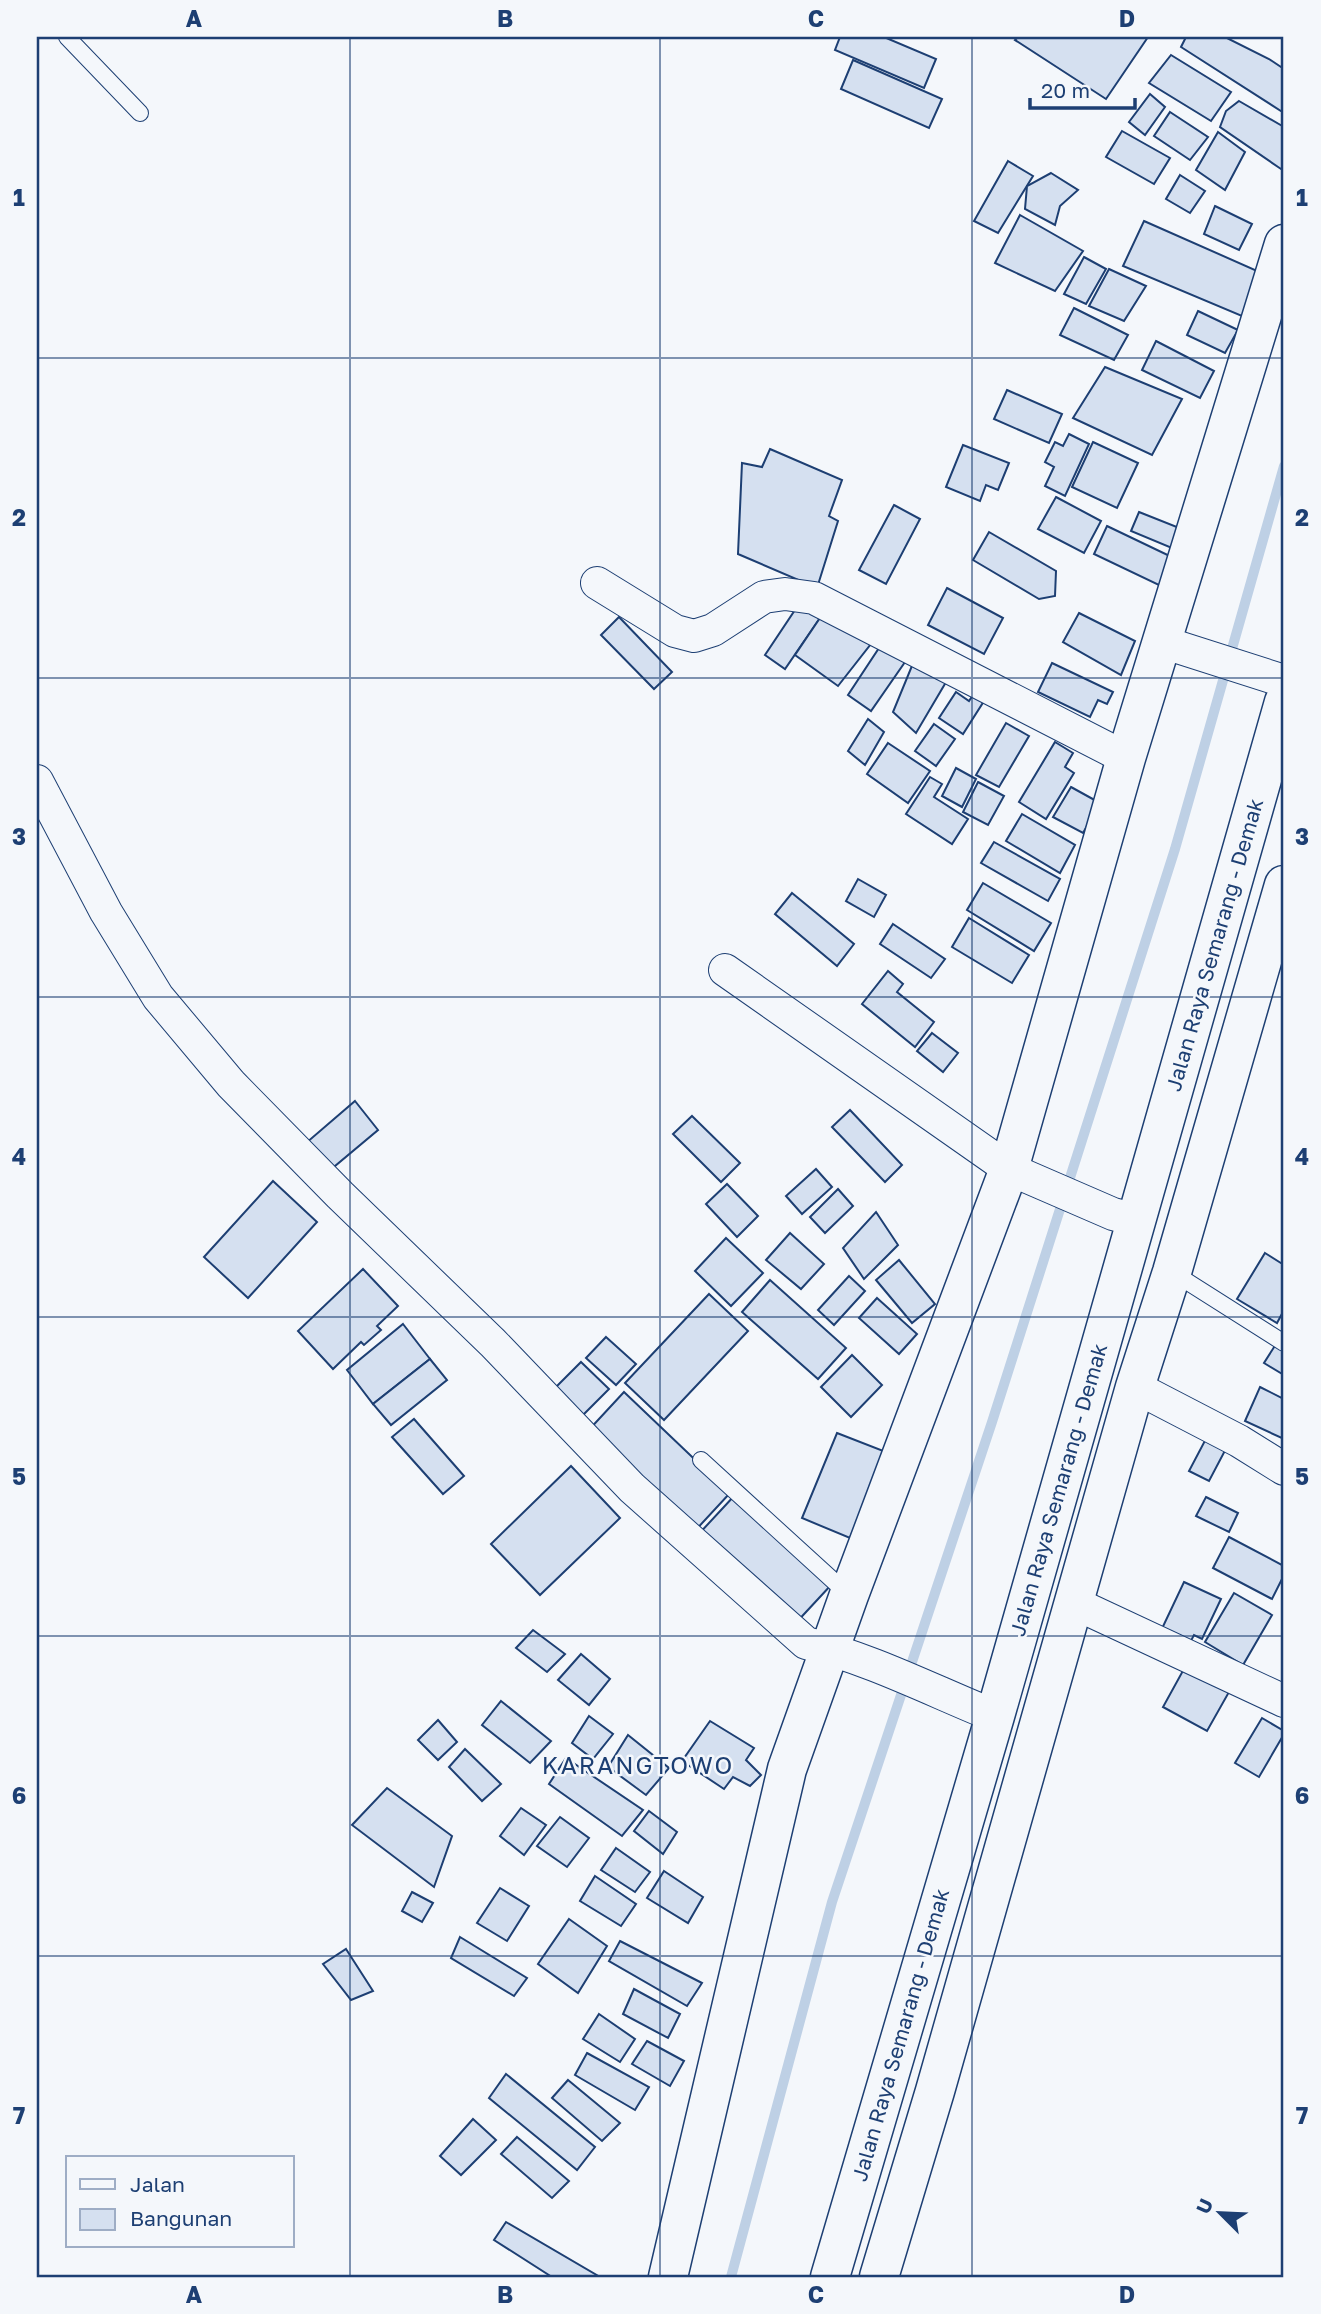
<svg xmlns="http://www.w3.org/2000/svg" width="1321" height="2314" viewBox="0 0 1321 2314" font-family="'Golos Text',sans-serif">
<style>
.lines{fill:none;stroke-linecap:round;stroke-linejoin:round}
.stream{stroke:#bed0e5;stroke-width:10}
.building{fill:#d5e0f0;stroke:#1d3f73;stroke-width:2}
.service-casing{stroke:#1d3f73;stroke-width:18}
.minor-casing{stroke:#1d3f73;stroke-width:34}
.tertiary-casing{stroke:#1d3f73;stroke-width:41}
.trunk-casing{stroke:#1d3f73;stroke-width:41}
.service{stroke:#f4f7fb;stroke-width:16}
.minor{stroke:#f4f7fb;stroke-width:32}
.tertiary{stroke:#f4f7fb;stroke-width:38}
.trunk{stroke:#f4f7fb;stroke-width:38}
.grid{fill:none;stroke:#1d3f73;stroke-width:2;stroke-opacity:0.55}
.labels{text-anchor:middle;stroke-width:5;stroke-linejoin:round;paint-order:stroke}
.street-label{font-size:21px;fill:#1d3f73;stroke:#f4f7fb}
.quarter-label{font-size:24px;letter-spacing:2px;fill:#1d3f73;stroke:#f4f7fb}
.neatline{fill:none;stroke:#1d3f73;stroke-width:2.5}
.grid-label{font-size:23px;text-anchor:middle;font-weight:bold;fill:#1d3f73}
</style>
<rect width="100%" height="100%" fill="#f4f7fb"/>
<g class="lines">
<polyline class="stream" points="731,2277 832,1902 992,1422 1175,849 1284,466"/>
</g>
<g class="building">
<polygon points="840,37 884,37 936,59 924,88 835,50"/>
<polygon points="1018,37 1148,37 1106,99 1015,40"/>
<polygon points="1186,37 1225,37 1269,59 1284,69 1284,113 1181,47"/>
<polygon points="1171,55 1231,92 1211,121 1149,83"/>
<polygon points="853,60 942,99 929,128 841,89"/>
<polygon points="1150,94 1165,107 1145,135 1129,122"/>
<polygon points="1239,101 1284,127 1284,165 1281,169 1220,127 1226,111"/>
<polygon points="1170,112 1208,137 1190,160 1154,136"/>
<polygon points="1122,131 1170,158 1154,184 1106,157"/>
<polygon points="1218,132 1245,152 1225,190 1196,170"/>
<polygon points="1008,161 1033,176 998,233 974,221"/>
<polygon points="1051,173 1078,190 1060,206 1055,225 1025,209 1027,186"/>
<polygon points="1180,175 1205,191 1190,213 1166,199"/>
<polygon points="1215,206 1252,224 1239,250 1204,234"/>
<polygon points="1020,215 1083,251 1055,291 995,263"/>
<polygon points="1144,221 1264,274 1249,319 1123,266"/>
<polygon points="1084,257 1106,269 1086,304 1064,294"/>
<polygon points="1109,269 1146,286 1124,321 1089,306"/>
<polygon points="1074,308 1128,335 1114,360 1060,335"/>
<polygon points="1198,311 1238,330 1225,353 1187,335"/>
<polygon points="1156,341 1214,371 1200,398 1142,370"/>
<polygon points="1105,367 1182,399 1152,455 1073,418"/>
<polygon points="1007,390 1062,414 1049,443 994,419"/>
<polygon points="1069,434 1089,444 1065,496 1045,486 1054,467 1045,462 1055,442 1063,446"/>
<polygon points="1093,442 1138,463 1117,508 1072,487"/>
<polygon points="963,445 1009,463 998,490 986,485 980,501 946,487"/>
<polygon points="770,449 842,480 829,516 838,521 817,588 738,554 742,463 762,467"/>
<polygon points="1056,497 1101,521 1084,553 1038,529"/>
<polygon points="894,505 920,519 886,584 859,570"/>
<polygon points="1139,512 1187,531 1179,551 1131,531"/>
<polygon points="1107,526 1176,559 1163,587 1094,554"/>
<polygon points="989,532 1056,571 1055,596 1039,599 973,560"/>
<polygon points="947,588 1003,618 984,654 928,625"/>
<polygon points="803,598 824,612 785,669 765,655"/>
<polygon points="824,612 874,640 838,686 795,655"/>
<polygon points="1079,613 1135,641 1121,675 1063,642"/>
<polygon points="619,617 672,672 654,689 601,635"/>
<polygon points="881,645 905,662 871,711 848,695"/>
<polygon points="916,656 949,677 916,733 893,712"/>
<polygon points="1052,663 1113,692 1107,704 1098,700 1090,717 1038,692"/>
<polygon points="956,692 969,701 973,695 984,701 963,734 939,718"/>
<polygon points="868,719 884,732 865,765 848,751"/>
<polygon points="1006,723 1029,736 999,787 976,775"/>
<polygon points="934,724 955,739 936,766 915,751"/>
<polygon points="1055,742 1073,753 1065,767 1074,773 1046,819 1019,802"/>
<polygon points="888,743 930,771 908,803 867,774"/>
<polygon points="956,768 976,779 962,807 942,796"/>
<polygon points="930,777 942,784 934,797 968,819 952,844 906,814"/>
<polygon points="978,782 1004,796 988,825 963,812"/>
<polygon points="1071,787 1100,803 1083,833 1053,817"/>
<polygon points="1022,814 1075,845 1060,873 1006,841"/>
<polygon points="994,842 1060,879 1048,901 981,863"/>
<polygon points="858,879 886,895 874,917 846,901"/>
<polygon points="983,883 1051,923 1034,951 967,910"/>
<polygon points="792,893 854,944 837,966 775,914"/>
<polygon points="969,918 1029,955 1012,983 952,947"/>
<polygon points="893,924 945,959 931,978 880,944"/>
<polygon points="888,971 903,984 897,992 934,1022 915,1047 862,1004"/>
<polygon points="932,1033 958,1053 943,1072 917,1051"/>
<polygon points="355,1101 378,1130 329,1171 306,1143"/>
<polygon points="850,1110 902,1165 885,1182 832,1127"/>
<polygon points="692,1116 740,1163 721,1182 673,1134"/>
<polygon points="816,1169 832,1187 802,1214 786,1196"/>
<polygon points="273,1181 317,1222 248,1298 204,1257"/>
<polygon points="727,1184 758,1216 737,1237 706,1204"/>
<polygon points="838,1189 853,1206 825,1233 810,1217"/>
<polygon points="876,1212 898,1245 864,1279 843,1248"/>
<polygon points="790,1233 824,1264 801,1289 766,1260"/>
<polygon points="726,1238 763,1273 731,1306 695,1271"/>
<polygon points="1265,1253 1284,1265 1284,1310 1277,1323 1237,1299"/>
<polygon points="899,1260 935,1304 912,1323 876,1280"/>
<polygon points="363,1269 398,1306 377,1326 381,1330 364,1345 361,1342 333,1369 298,1331"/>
<polygon points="849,1276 865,1291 834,1325 818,1310"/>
<polygon points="770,1280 846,1348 818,1379 742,1312"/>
<polygon points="709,1294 748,1331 664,1420 625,1383"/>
<polygon points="877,1298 917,1334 899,1354 859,1318"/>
<polygon points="403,1324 430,1359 373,1404 347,1370"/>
<polygon points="606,1337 636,1364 616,1385 586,1358"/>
<polygon points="1276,1344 1284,1348 1284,1375 1264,1363"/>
<polygon points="852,1355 882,1385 851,1417 821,1387"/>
<polygon points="430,1359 447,1380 391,1425 373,1404"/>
<polygon points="581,1362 609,1389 583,1415 555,1388"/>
<polygon points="1260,1387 1284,1399 1284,1439 1245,1421"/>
<polygon points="624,1392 730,1493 692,1534 586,1433"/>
<polygon points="414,1419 464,1476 443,1494 392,1437"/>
<polygon points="837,1433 886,1452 850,1538 802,1518"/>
<polygon points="1209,1433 1229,1443 1209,1481 1189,1471"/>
<polygon points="571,1466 620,1518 540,1595 491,1544"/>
<polygon points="735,1495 832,1584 793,1626 696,1537"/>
<polygon points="1206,1497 1238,1513 1229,1532 1196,1516"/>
<polygon points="1229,1537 1284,1566 1284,1575 1272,1599 1213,1568"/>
<polygon points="1184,1582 1221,1599 1202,1639 1194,1635 1186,1650 1158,1637"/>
<polygon points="1234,1593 1272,1615 1243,1665 1205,1642"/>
<polygon points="533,1630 565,1654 547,1672 516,1648"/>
<polygon points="581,1654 610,1679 589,1705 558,1680"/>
<polygon points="1185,1667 1229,1692 1207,1731 1163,1707"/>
<polygon points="501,1701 551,1741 530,1763 482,1725"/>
<polygon points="589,1716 613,1734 593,1759 572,1743"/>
<polygon points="1262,1718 1284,1731 1284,1734 1259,1777 1235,1763"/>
<polygon points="438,1720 457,1742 438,1760 418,1740"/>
<polygon points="710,1721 754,1748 746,1760 761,1775 750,1786 733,1777 724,1789 682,1761"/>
<polygon points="628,1735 669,1768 646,1795 608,1767"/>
<polygon points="465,1749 501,1784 482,1801 449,1767"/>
<polygon points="566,1758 643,1810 622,1836 549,1784"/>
<polygon points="387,1788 452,1836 434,1887 352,1825"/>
<polygon points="521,1808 546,1825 524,1855 500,1836"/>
<polygon points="649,1811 677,1832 663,1854 634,1831"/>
<polygon points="560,1817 589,1838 567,1867 537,1846"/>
<polygon points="616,1848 650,1872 635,1892 601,1870"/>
<polygon points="664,1871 703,1897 688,1923 647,1898"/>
<polygon points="595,1876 636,1904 621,1926 580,1901"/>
<polygon points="500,1888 529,1906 507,1941 477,1923"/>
<polygon points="412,1892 433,1903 422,1922 402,1911"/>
<polygon points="569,1919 607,1946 578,1993 538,1964"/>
<polygon points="460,1937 527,1978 514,1996 451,1958"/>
<polygon points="620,1941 702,1983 687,2006 609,1961"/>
<polygon points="346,1949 373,1991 351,2000 323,1964"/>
<polygon points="634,1989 680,2014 668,2038 623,2014"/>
<polygon points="599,2014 635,2039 620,2062 583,2039"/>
<polygon points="647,2041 684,2061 670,2086 632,2064"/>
<polygon points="587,2053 649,2087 635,2110 575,2075"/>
<polygon points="506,2074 595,2147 577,2170 489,2098"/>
<polygon points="568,2080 620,2123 602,2141 552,2098"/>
<polygon points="473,2119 496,2140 461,2175 440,2156"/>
<polygon points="517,2137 569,2181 552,2198 501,2154"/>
<polygon points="506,2222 600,2277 552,2277 494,2240"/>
</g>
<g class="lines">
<g class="service-casing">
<g id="service">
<polyline points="67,37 140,113"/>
<polyline points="1172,1272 1284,1343"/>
<polyline points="701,1460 849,1595"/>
</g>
</g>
<g class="minor-casing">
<g id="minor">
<polyline points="597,583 675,631 694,636 713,630 764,597 785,594 814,598 1126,758"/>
<polyline points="1162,642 1284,681"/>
<path d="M37,781L106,912L158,997L231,1084L340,1195L493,1343L632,1488L806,1643C871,1659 933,1691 995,1716"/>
<polyline points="725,970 1009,1169 1113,1214 1136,1220"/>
<polyline points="1135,1387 1239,1441 1284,1469"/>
<polyline points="1074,1603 1284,1701"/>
</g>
</g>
<g class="tertiary-casing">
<polyline id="tertiary" points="668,2277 787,1769 849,1595 1009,1169 1126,758 1284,244"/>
</g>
<g class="trunk-casing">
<g id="trunk">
<polyline points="830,2277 995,1716 1284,702"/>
<polyline points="879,2277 935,2091 1135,1387 1172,1272 1284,885"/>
</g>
</g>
<use href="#service" class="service"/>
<use href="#minor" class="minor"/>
<use href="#tertiary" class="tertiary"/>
<use href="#trunk" class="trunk"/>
</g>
<path class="grid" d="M350,37V2277M660,37V2277M972,37V2277M37,358H1284M37,678H1284M37,997H1284M37,1317H1284M37,1636H1284M37,1956H1284"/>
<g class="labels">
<g class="street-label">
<text transform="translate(1215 945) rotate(-74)" y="7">Jalan Raya Semarang - Demak</text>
<text transform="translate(1059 1490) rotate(-74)" y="7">Jalan Raya Semarang - Demak</text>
<text transform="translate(901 2035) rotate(-74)" y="7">Jalan Raya Semarang - Demak</text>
</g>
<g class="quarter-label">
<text x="638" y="1774">KARANGTOWO</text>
</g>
</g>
<rect width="1321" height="2314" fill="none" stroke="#f4f7fb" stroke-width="77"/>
<rect x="66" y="2156" width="228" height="91" fill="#f4f7fb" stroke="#9eadc5" stroke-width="2"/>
<rect x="80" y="2179" width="35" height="10" fill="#f4f7fb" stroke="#9eadc5" stroke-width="2"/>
<text x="130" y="2192" font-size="21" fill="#1d3f73">Jalan</text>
<rect x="80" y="2209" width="35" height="21" fill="#d5e0f0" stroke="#9eadc5" stroke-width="2"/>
<text x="130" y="2226" font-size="21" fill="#1d3f73">Bangunan</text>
<g transform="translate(1220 2213) rotate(294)" stroke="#f4f7fb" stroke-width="5" paint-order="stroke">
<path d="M0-5L12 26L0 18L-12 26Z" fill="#1d3f73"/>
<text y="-10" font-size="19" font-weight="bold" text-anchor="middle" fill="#1d3f73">U</text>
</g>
<path d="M1030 98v10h105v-10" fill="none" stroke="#1d3f73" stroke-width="3.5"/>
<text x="1041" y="98" font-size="21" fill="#1d3f73" stroke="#f4f7fb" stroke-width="5" paint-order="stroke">20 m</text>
<rect x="38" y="38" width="1244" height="2238" class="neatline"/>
<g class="grid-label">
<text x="194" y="27">A</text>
<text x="505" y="27">B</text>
<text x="816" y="27">C</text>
<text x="1127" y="27">D</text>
<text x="19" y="206">1</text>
<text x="1302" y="206">1</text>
<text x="19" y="526">2</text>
<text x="1302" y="526">2</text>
<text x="19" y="845">3</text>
<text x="1302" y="845">3</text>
<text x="19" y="1165">4</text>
<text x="1302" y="1165">4</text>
<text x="19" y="1485">5</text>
<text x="1302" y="1485">5</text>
<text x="19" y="1804">6</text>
<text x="1302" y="1804">6</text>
<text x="19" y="2124">7</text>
<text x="1302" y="2124">7</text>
<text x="194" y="2303">A</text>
<text x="505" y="2303">B</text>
<text x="816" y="2303">C</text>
<text x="1127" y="2303">D</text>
</g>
</svg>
